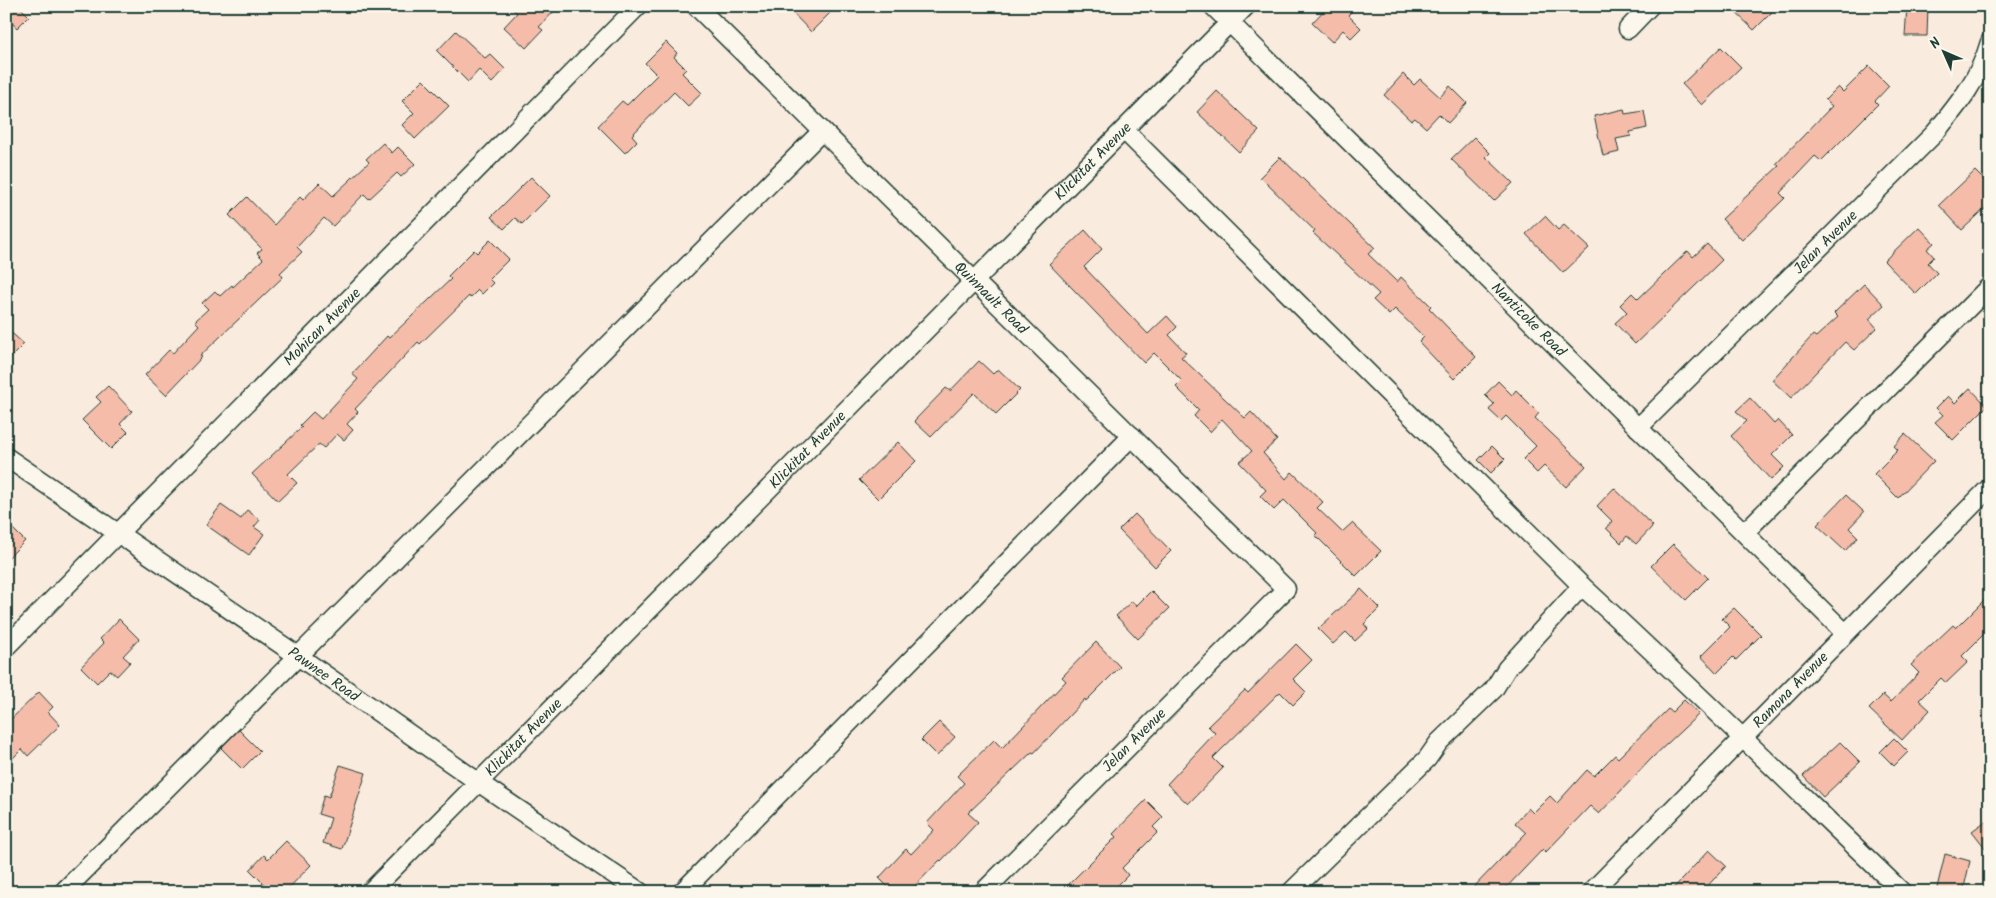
<svg xmlns="http://www.w3.org/2000/svg" width="1996" height="898" viewBox="0 0 1996 898" font-family="Kalam,sans-serif">
<style>
.building{fill:#f5bda9;stroke:#1f3d34}
.lines{fill:none;stroke-linecap:round;stroke-linejoin:round}
.minor-casing{stroke:#1f3d34;stroke-width:21}
.minor{stroke:#fbf7ec;stroke-width:18}
.labels{text-anchor:middle;stroke-width:5;stroke-linejoin:round;paint-order:stroke}
.street-label{font-size:15px;fill:#1f3d34;stroke:#fbf7ec}
</style>
<rect width="100%" height="100%" fill="#faebdf"/>
<filter id="ink" filterUnits="userSpaceOnUse"><feTurbulence type="fractalNoise" baseFrequency=".02" numOctaves="2"/><feDisplacementMap in="SourceGraphic" scale="10" xChannelSelector="R" yChannelSelector="G"/><feConvolveMatrix kernelMatrix="1 2 1 2 8 2 1 2 1" color-interpolation-filters="sRGB"/></filter>
<g filter="url(#ink)">
<g class="building">
<polygon points="6,6 19,6 29,16 17,28 6,17"/>
<polygon points="510,6 559,6 539,27 543,30 526,48 504,27 517,13"/>
<polygon points="786,6 822,6 830,13 811,32"/>
<polygon points="1328,6 1357,6 1348,15 1361,28 1351,38 1343,30 1332,42 1312,23"/>
<polygon points="1729,6 1778,6 1754,30"/>
<polygon points="1907,6 1928,6 1927,36 1905,36"/>
<polygon points="456,31 485,58 490,54 505,69 492,83 479,70 468,82 437,51"/>
<polygon points="666,42 677,53 674,57 686,69 682,73 702,93 688,106 674,92 632,135 637,141 625,153 598,126 622,101 627,105 657,75 645,63"/>
<polygon points="1721,47 1741,67 1702,105 1682,84"/>
<polygon points="1869,66 1889,86 1875,101 1878,104 1821,161 1815,156 1780,193 1785,198 1742,240 1722,219 1779,166 1776,164 1832,106 1825,100 1838,87 1843,92"/>
<polygon points="1403,74 1414,85 1420,79 1440,97 1450,86 1467,103 1448,123 1439,114 1426,128 1415,118 1411,121 1384,95"/>
<polygon points="423,80 449,106 415,139 402,125 414,113 402,101"/>
<polygon points="1217,91 1259,131 1239,152 1197,112"/>
<polygon points="1624,109 1625,114 1644,111 1647,128 1630,132 1631,136 1616,139 1619,152 1603,156 1594,116"/>
<polygon points="1474,137 1490,153 1486,157 1513,183 1494,201 1451,159"/>
<polygon points="383,143 392,153 398,147 415,164 401,177 397,173 369,199 364,194 333,226 324,218 297,247 302,252 280,273 283,277 200,356 202,357 166,395 145,375 169,350 173,353 199,325 195,321 208,309 202,303 215,291 220,296 232,285 233,287 263,259 257,253 262,249 229,215 247,197 274,225 300,197 303,200 319,183 333,196 369,162 366,159"/>
<polygon points="1280,157 1375,248 1368,254 1397,282 1401,277 1431,306 1429,308 1476,357 1454,379 1419,342 1424,337 1395,309 1389,315 1373,300 1379,294 1313,233 1315,231 1260,177"/>
<polygon points="1975,171 1990,186 1990,204 1962,230 1939,205"/>
<polygon points="531,177 550,196 522,224 515,218 504,229 491,217"/>
<polygon points="1545,216 1558,230 1564,225 1589,248 1563,273 1526,234"/>
<polygon points="1919,227 1934,243 1927,249 1934,257 1928,263 1937,273 1916,294 1884,261"/>
<polygon points="1085,230 1102,249 1084,267 1148,334 1167,316 1177,327 1169,335 1186,353 1181,357 1245,418 1251,412 1277,440 1263,453 1286,479 1292,472 1323,502 1317,508 1342,532 1352,523 1381,551 1356,576 1315,535 1317,533 1284,500 1274,510 1260,496 1266,490 1239,462 1252,451 1222,419 1210,432 1194,416 1199,410 1176,387 1182,381 1154,353 1144,363 1049,264"/>
<polygon points="490,240 509,259 489,279 493,283 482,294 478,290 470,298 469,296 420,344 418,342 355,409 358,412 347,424 353,430 344,440 337,434 324,448 319,444 288,474 297,483 278,501 252,474 302,427 300,425 313,412 321,419 358,379 352,374 387,336 389,338 451,279 448,276 474,250 477,253"/>
<polygon points="1707,244 1722,260 1635,344 1615,323 1627,312 1620,305 1632,293 1638,299 1688,251 1693,257"/>
<polygon points="1864,284 1884,305 1869,319 1877,328 1854,350 1845,342 1791,398 1772,380 1813,335 1816,337 1838,317 1834,313"/>
<polygon points="6,328 24,344 6,362"/>
<polygon points="979,361 993,374 998,369 1020,390 996,414 974,393 931,437 914,421 946,388 950,391"/>
<polygon points="1498,381 1512,395 1516,390 1539,413 1535,418 1586,466 1566,487 1544,466 1537,473 1523,459 1536,446 1506,416 1501,421 1489,410 1494,404 1485,395"/>
<polygon points="108,386 132,411 120,424 128,432 111,449 82,420 101,402 96,397"/>
<polygon points="1970,388 1987,406 1953,440 1935,422 1943,415 1936,408 1948,396 1955,403"/>
<polygon points="1750,398 1774,424 1778,420 1792,435 1772,455 1784,467 1771,480 1731,436 1747,421 1736,411"/>
<polygon points="1905,434 1934,461 1898,498 1874,474 1898,450 1894,446"/>
<polygon points="898,442 916,461 878,499 859,480"/>
<polygon points="1492,446 1505,459 1491,473 1478,460"/>
<polygon points="1614,488 1653,526 1636,544 1627,536 1621,543 1606,528 1612,521 1597,506"/>
<polygon points="1846,495 1864,512 1849,528 1858,537 1845,551 1817,525"/>
<polygon points="221,505 241,519 247,510 260,520 254,527 264,534 249,555 206,525"/>
<polygon points="1135,514 1171,551 1155,567 1119,530"/>
<polygon points="6,522 25,541 6,560"/>
<polygon points="1673,544 1708,578 1686,600 1651,566"/>
<polygon points="1361,589 1380,608 1364,624 1368,629 1355,641 1346,632 1333,644 1318,629"/>
<polygon points="1151,591 1169,609 1138,639 1116,616 1132,601 1136,606"/>
<polygon points="1990,594 1990,628 1962,656 1968,662 1946,683 1941,678 1919,700 1930,710 1902,740 1869,709 1883,695 1891,702 1919,673 1911,665 1953,625 1956,628"/>
<polygon points="1734,608 1761,635 1736,660 1733,657 1717,673 1701,656 1730,627 1722,619"/>
<polygon points="119,619 139,639 123,656 130,662 117,676 110,670 97,683 81,667 104,643 100,639"/>
<polygon points="1096,642 1120,667 1086,701 1085,699 1034,753 1032,752 968,813 978,822 941,861 940,860 909,892 893,892 879,878 906,849 911,854 934,830 927,823 964,783 957,776 994,740 1002,748 1066,681 1062,677"/>
<polygon points="1296,644 1312,660 1293,679 1306,692 1293,705 1280,692 1213,758 1223,768 1188,804 1167,784 1215,733 1208,726 1245,690 1248,693"/>
<polygon points="39,692 53,707 48,712 60,725 28,756 22,749 6,765 6,724"/>
<polygon points="1684,700 1699,714 1652,758 1599,814 1590,806 1546,852 1543,849 1502,892 1469,892 1526,833 1515,823 1528,808 1533,813 1550,796 1557,803 1587,770 1594,776 1615,755 1618,758 1668,709 1672,712"/>
<polygon points="939,722 955,737 937,756 921,740"/>
<polygon points="239,730 260,751 242,769 221,748"/>
<polygon points="1894,738 1908,752 1894,766 1880,752"/>
<polygon points="1840,742 1860,762 1823,797 1803,776"/>
<polygon points="340,765 366,773 342,849 323,843 331,818 318,814 324,795 329,797"/>
<polygon points="1146,800 1163,817 1153,827 1158,832 1122,868 1128,875 1111,892 1061,892 1116,837 1113,834"/>
<polygon points="1990,818 1990,854 1972,831"/>
<polygon points="286,841 311,865 285,892 272,892 250,870 264,855 268,859"/>
<polygon points="1709,850 1726,866 1702,892 1670,892"/>
<polygon points="1945,854 1970,861 1963,892 1936,892"/>
</g>
<g class="lines">
<g class="minor-casing">
<g id="minor">
<path id="s1" d="M696,6L1286,589L983,892"/>
<path id="s2" d="M1213,6L1844,632"/>
<polyline points="1628,29 1650,6"/>
<polyline points="1124,130 1582,586"/>
<path id="s3" d="M1638,428L1934,134C1958,105 1980,78 1990,42"/>
<path id="s4" d="M6,457L298,656L478,782L640,892"/>
<polyline points="1745,532 1990,286"/>
<path id="s5" d="M6,647L638,6"/>
<polyline points="63,892 822,131"/>
<path id="s6" d="M370,892L1246,6"/>
<polyline points="682,892 1132,436"/>
<path d="M1291,892L1427,759L1439,742L1494,689L1507,668L1582,586C1691,686 1796,790 1902,892"/>
<path id="s7" d="M1591,892L1990,487"/>
</g>
</g>
<use href="#minor" class="minor"/>
</g>
</g>
<g class="labels">
<g class="street-label">
<text dy="5" stroke="none"><textPath href="#s6" startOffset="1028">Klickitat Avenue</textPath></text>
<text dy="5" stroke="none"><textPath href="#s3" startOffset="264">Jelan Avenue</textPath></text>
<text dy="5" stroke="none"><textPath href="#s1" startOffset="415">Quinnault Road</textPath></text>
<text dy="5" stroke="none"><textPath href="#s2" startOffset="445">Nanticoke Road</textPath></text>
<text dy="5" stroke="none"><textPath href="#s5" startOffset="450">Mohican Avenue</textPath></text>
<text dy="5" stroke="none"><textPath href="#s6" startOffset="622">Klickitat Avenue</textPath></text>
<text dy="5" stroke="none"><textPath href="#s4" startOffset="385">Pawnee Road</textPath></text>
<text dy="5" stroke="none"><textPath href="#s7" startOffset="284">Ramona Avenue</textPath></text>
<text dy="5" stroke="none"><textPath href="#s6" startOffset="218">Klickitat Avenue</textPath></text>
<text transform="translate(1134 740) rotate(-45)" y="5">Jelan Avenue</text>
</g>
</g>
<rect width="1996" height="898" fill="none" stroke="#fbf7ec" stroke-width="25"/>
<rect x="12" y="12" width="1971" height="873" fill="none" stroke="#1f3d34" stroke-width="2" filter="url(#ink)"/>
<g transform="translate(1944 52) rotate(315)" stroke="#fbf7ec" stroke-width="4" paint-order="stroke">
<path d="M0-4L9 19L0 12L-9 19Z" fill="#1f3d34"/>
<text y="-8" font-size="14" font-weight="bold" text-anchor="middle" fill="#1f3d34">N</text>
</g>
</svg>
